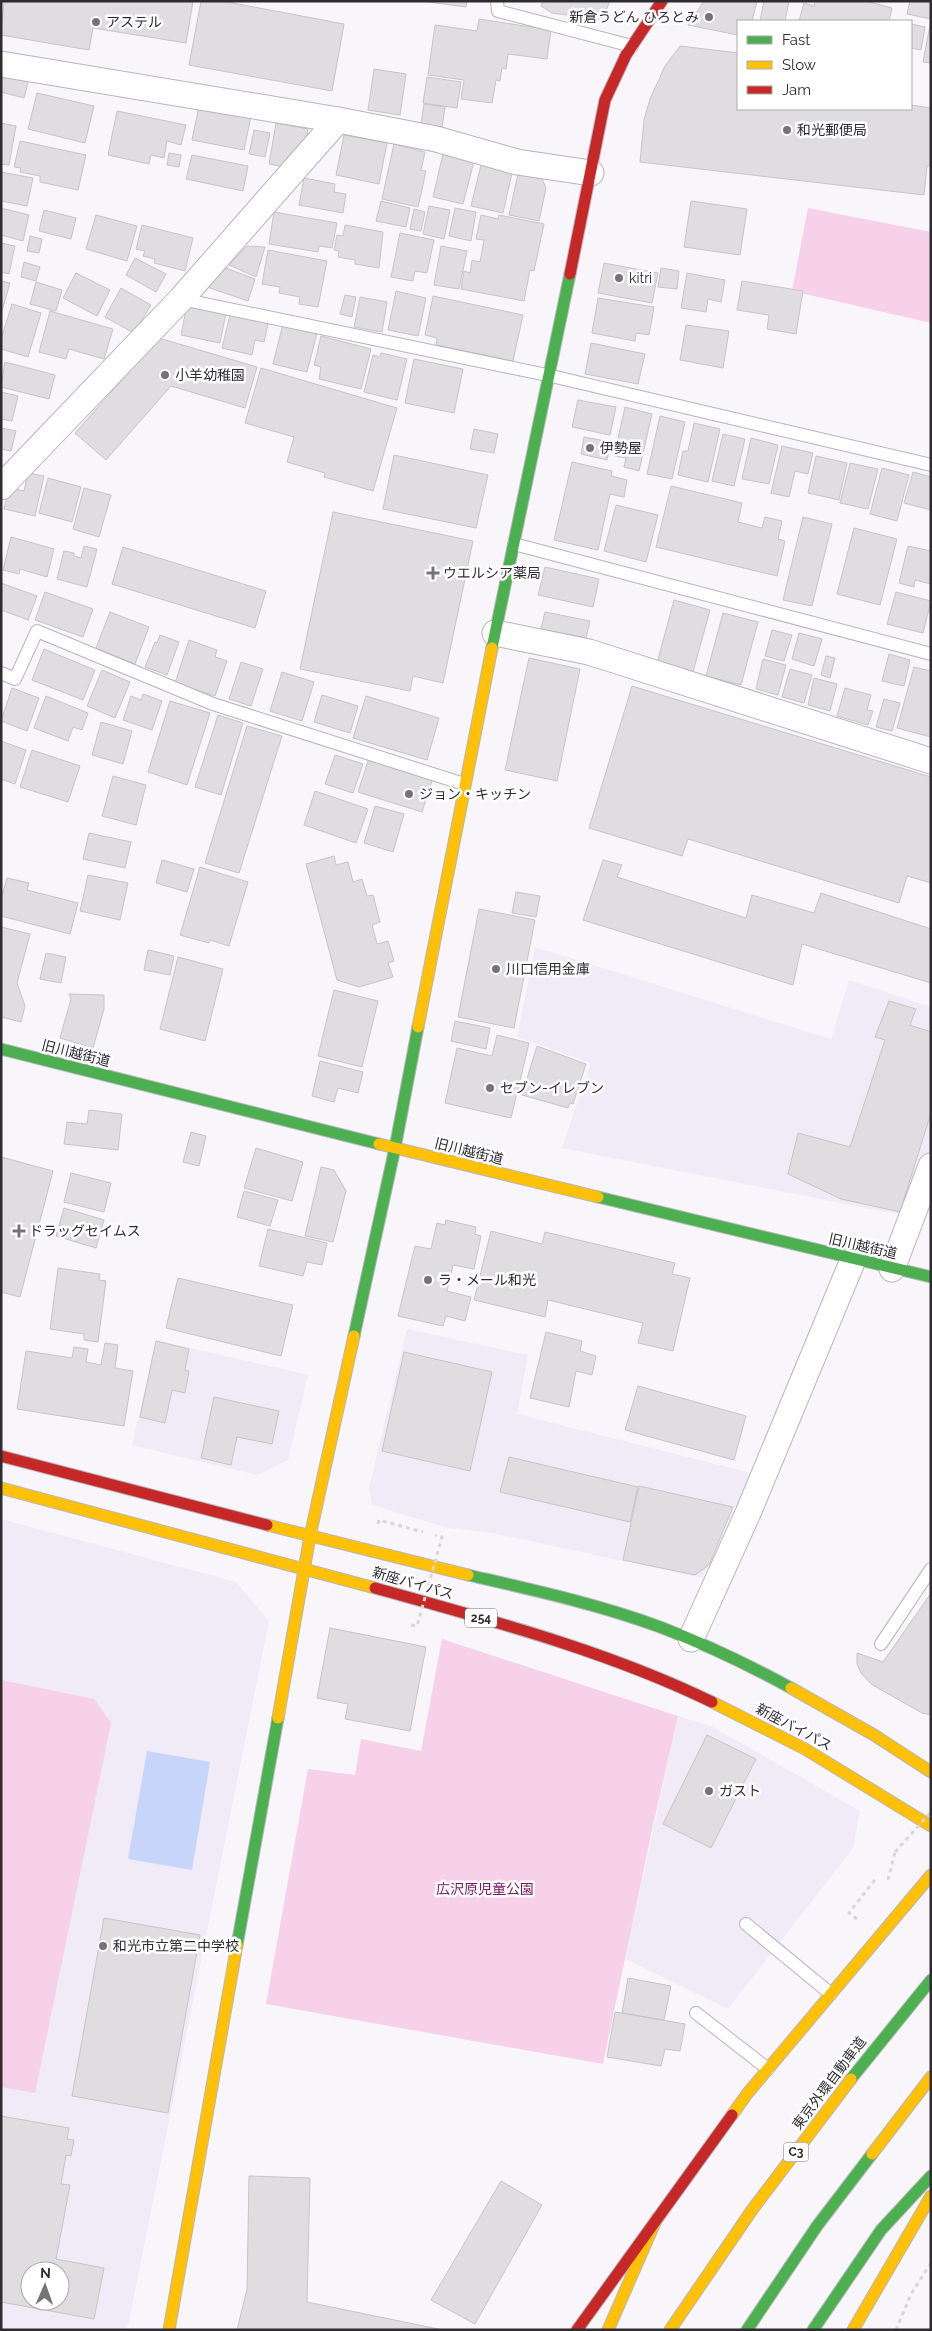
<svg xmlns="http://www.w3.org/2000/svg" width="932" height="2331" viewBox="0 0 932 2331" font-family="Raleway,'Noto Sans JP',sans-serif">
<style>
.built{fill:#f0ebf7;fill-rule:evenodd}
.green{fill:#f6d1e9}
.water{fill:#c8d5fb}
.building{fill:#e0dde1;stroke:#c7c4c8;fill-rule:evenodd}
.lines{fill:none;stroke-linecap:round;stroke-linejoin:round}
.lane-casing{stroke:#b7b5ba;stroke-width:14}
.street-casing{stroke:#b7b5ba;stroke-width:27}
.fast-casing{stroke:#b7b5ba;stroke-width:13}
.slow-casing{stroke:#b7b5ba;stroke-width:13}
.jam-casing{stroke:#b7b5ba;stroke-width:13}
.path{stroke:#d8d7d8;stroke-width:3;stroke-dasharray:4 4;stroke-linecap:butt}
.lane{stroke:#fefefe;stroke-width:12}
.street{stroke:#fefefe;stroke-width:25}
.fast{stroke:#4caf50;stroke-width:11}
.slow{stroke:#ffc107;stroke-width:11}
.jam{stroke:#c62828;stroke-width:11}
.path-bridge{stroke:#d8d7d8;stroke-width:3;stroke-dasharray:4 4;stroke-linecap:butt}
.poi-dot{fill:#757377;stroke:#fff;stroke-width:2}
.labels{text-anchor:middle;stroke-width:5;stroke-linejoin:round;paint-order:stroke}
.shield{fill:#fff;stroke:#6d6b6e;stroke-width:1}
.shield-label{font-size:12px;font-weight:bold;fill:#2e2c30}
.poi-label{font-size:14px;fill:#2e2c30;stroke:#fff;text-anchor:start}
.street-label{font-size:14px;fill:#2e2c30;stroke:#fff}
.park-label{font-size:14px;fill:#7b145f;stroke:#fff}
</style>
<rect width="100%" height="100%" fill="#f8f6fb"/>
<g class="built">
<polygon points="535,947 831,1039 849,980 931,1007 931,1152 907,1216 562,1148 591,1063 517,1037"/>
<polygon points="407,1329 528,1355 517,1414 751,1473 702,1578 493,1533 448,1528 372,1505 369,1488"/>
<polygon points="156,1340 308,1375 288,1460 257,1475 132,1445"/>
<path d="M1,1519L236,1582L269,1621L128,2326L123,2330H1ZM30,2271H60V2301H30Z"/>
<polygon points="678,1716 713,1727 860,1811 853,1848 728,2009 625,1959"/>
</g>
<g class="green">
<polygon points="808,208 931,232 931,323 792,291"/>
<polygon points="442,1639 678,1716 653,1825 603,2064 266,2004 308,1769 355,1775 361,1739 421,1751"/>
<polygon points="1,1680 94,1699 111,1723 35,2093 1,2087"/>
</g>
<polygon class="water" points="147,1751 210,1762 192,1870 128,1859"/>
<g class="building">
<polygon points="4,1 193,1 186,43 93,28 89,50 1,35"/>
<polygon points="201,1 222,1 344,24 332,91 189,65"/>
<polygon points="421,1 467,1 466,7"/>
<polygon points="543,1 610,1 602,20 574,10 567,15 552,13 541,6"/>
<polygon points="704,1 757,1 752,21 738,21 738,35 688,25"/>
<polygon points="764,1 789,1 785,21 760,21"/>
<polygon points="815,1 866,1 892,8 889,21 799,21 804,3 814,6"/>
<polygon points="910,1 931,1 931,19 907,14"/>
<polygon points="479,19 551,30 547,59 508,54 506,69 502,68 500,81 496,80 492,103 461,99 464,80 428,75 435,25 477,31"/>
<polygon points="931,20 931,63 923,62"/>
<polygon points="911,24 925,27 921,50 911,48"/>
<polygon points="680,46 738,53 738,109 911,109 911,105 931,108 931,165 927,166 924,195 640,162 644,120 650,99 665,66"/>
<polygon points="1,68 30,75 24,98 1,92"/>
<polygon points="374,69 406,74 400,115 368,110"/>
<polygon points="427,77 461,82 457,108 423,103"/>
<polygon points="37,93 94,106 85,143 28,129"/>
<polygon points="424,104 445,107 442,127 421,125"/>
<polygon points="199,106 251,116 244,150 192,140"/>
<polygon points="117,111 186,125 181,145 167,141 164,158 151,155 149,164 108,155"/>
<polygon points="1,123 16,126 9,165 1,164"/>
<polygon points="276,123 308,129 305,148 296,159 287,157 285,167 269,164"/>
<polygon points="254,130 270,133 265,157 249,154"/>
<polygon points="344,135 387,143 379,184 336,175"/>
<polygon points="20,141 86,155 78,190 40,182 40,176 20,172 21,168 14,167"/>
<polygon points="394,144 425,152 421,170 426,171 418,207 382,199"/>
<polygon points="169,153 181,155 179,167 167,165"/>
<polygon points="443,154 474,161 463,204 433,197"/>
<polygon points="192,155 248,166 243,191 186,179"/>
<polygon points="481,165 512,173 503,213 471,206"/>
<polygon points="1,172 33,178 27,206 1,201"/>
<polygon points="518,174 542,179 546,188 539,221 509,215"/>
<polygon points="304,178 335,184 334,192 346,194 343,213 299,205"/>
<polygon points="381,201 410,208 406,227 376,221"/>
<polygon points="691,201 747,209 740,255 684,247"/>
<polygon points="429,206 450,210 444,239 423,234"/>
<polygon points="1,208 29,215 23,241 1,235"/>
<polygon points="455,208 476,212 471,241 449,236"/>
<polygon points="414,209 425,212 421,231 410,229"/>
<polygon points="44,210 76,218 71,239 39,231"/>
<polygon points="274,212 337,223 332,248 319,246 318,252 269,244"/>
<polygon points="96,215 137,226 127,261 86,249"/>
<polygon points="481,215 498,219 499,215 544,224 534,271 530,270 524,301 461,289 464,271 470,273 472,260 480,262 484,240 476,239"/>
<polygon points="142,225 193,238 185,271 154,263 155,259 143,256 145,251 136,249"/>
<polygon points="345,225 383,232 379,268 355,264 355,260 338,257 339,251 334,250 337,235 343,236"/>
<polygon points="400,233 434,240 427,273 415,271 413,281 391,277"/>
<polygon points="30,236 42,239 39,253 27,251"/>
<polygon points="1,243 15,246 9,274 1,272"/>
<polygon points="247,246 265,247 256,277 229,265"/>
<polygon points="441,246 467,251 459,289 434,285"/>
<polygon points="268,250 327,261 318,307 299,304 300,297 279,293 280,287 262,284"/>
<polygon points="135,258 166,274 156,292 126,275"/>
<polygon points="24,262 40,267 36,281 21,277"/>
<polygon points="604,263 658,273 652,303 598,293"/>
<polygon points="226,268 255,279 248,301 207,287"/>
<polygon points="661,268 679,271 677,289 658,287"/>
<polygon points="76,273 110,290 97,316 63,298"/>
<polygon points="687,273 725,280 721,302 708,299 706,312 681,308"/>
<polygon points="1,281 10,283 2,311 1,311"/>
<polygon points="742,281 803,291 796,334 767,329 769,315 737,310"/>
<polygon points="36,282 62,290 56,311 30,304"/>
<polygon points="121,288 151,305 134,333 105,317"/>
<polygon points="396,291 426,298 418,336 388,330"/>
<polygon points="345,295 356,297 352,317 340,314"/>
<polygon points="433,296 523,315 513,361 436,345 437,338 425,335"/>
<polygon points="360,297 387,302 382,332 354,327"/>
<polygon points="598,298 654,307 649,335 636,333 635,341 592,333"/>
<polygon points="12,304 41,313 28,357 1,349 1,339"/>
<polygon points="187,305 226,313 220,343 181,335"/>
<polygon points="50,311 113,329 104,359 69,349 66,359 39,352"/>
<polygon points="231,311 269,320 264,342 255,340 252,355 222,348"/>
<polygon points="283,324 317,333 307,372 273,364"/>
<polygon points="686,325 729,331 723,368 680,360"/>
<polygon points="321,336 371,349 361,389 319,379 321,367 314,365"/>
<polygon points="159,338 257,367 245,408 171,386 106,460 75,433"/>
<polygon points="591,343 645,354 638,384 585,374"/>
<polygon points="381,353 407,359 397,400 364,392 373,355 380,357"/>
<polygon points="414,359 463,369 454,413 405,403"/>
<polygon points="5,362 55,375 49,399 1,387"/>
<polygon points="261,368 397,408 373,491 324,477 325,473 287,462 294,437 245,423"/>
<polygon points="1,392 18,396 12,421 1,419"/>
<polygon points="578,400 616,407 610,435 572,427"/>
<polygon points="625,407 652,414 639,471 624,467 626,458 614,456"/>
<polygon points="660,416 685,422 672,479 647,474"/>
<polygon points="694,423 720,429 708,482 678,475 683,451 688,451"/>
<polygon points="1,428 16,431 11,451 1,449"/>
<polygon points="474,429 498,434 494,453 470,449"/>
<polygon points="723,434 745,439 734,486 712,481"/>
<polygon points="584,437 611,442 607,460 581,454"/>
<polygon points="751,438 778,445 769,484 742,479"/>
<polygon points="782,446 813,453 808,474 795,471 789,497 771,493"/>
<polygon points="394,455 488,475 476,528 383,509"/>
<polygon points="816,456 847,463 839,500 808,493"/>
<polygon points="572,462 612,471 611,476 627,480 624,497 610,494 598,550 554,540"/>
<polygon points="850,463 878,469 868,509 840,503"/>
<polygon points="882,468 909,475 897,521 870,514"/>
<polygon points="913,472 931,477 931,510 904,503"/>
<polygon points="28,473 44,476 35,516 4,509 9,488 24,491"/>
<polygon points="48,478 81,487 72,522 39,513"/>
<polygon points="671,486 742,503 738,522 762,528 765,517 782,521 778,539 785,541 777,576 656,547"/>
<polygon points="84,488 111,495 99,537 73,529"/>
<polygon points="616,505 658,515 646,562 604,551"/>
<polygon points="333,512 473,541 443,683 413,676 410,691 300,669"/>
<polygon points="803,517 832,524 812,606 783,600"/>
<polygon points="854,528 897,539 880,605 837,594"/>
<polygon points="11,537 54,549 47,577 20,569 19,574 3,570"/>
<polygon points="84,546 97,549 87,587 57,579 64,551 74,553 74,556 81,558"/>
<polygon points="908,546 931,551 931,584 915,580 914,587 899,583"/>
<polygon points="123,547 266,591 255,628 112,584"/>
<polygon points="545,567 599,579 593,607 538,595"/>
<polygon points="1,583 37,596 28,620 1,610"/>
<polygon points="45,592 93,609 83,637 35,620"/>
<polygon points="896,592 931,601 923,633 887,624"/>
<polygon points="674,600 710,610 693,672 657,663"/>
<polygon points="110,612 149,627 135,664 96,648"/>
<polygon points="545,612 590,621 586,638 541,629"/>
<polygon points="723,613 758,622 741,685 706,676"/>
<polygon points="772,630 792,635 784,661 765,656"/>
<polygon points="799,633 822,639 814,666 792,659"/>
<polygon points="160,635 179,642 167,675 145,667 155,642 157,643"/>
<polygon points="189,640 217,650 215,657 227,661 215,696 175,683"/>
<polygon points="44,649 95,670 83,700 32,680"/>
<polygon points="889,654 910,660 904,686 882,681"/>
<polygon points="826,656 835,658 830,678 821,675"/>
<polygon points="529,658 580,669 557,781 505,770"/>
<polygon points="763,659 786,665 778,695 756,689"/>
<polygon points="241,662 263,669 251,706 229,699"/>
<polygon points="914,667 931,671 931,737 897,728"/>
<polygon points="790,669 812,675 804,703 782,697"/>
<polygon points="102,670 130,682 115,718 87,706"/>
<polygon points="282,672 314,682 302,721 270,711"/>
<polygon points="814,678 837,684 830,711 808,705"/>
<polygon points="632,686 931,777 931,883 907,876 899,903 688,839 682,856 589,828"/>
<polygon points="12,688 39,698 27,731 1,721"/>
<polygon points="845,688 871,695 867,710 873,711 868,725 837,716"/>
<polygon points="143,694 162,701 152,730 123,720 131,696 141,700"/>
<polygon points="322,695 358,706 350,733 314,722"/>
<polygon points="46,696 88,713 82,730 73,727 68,741 34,728"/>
<polygon points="366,696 439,718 427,760 353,738"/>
<polygon points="884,699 900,703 892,731 876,727"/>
<polygon points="170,701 210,713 187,785 148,772"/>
<polygon points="218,715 243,723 221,795 195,787"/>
<polygon points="101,722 132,731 123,764 92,755"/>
<polygon points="247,726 282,736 239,873 205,863"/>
<polygon points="1,741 26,750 15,784 1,779"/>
<polygon points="32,750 80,766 68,802 20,787"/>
<polygon points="335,755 363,764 353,793 325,784"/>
<polygon points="369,758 433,778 422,812 358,792"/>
<polygon points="113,776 146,785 136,825 102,816"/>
<polygon points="315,791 368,809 356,843 304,825"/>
<polygon points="375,806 404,814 393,852 364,843"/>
<polygon points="89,833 131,842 125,868 83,859"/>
<polygon points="334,856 336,865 348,862 353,882 362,879 367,896 373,895 380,922 372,925 377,944 388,941 394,961 388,963 393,977 359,987 337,980 306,864"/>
<polygon points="162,860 194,869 187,892 156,883"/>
<polygon points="603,860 622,865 617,877 746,918 752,895 814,913 821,893 931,929 931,983 802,944 793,985 583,920"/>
<polygon points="200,867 248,882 229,946 210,940 209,943 180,935"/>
<polygon points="88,875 128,883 120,920 80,911"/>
<polygon points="7,878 29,883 27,890 78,903 70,934 1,916 1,899"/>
<polygon points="516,892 540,896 536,917 512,913"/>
<polygon points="479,909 535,920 514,1028 458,1017"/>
<polygon points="1,927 30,934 17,983 25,1006 21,1022 1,1017"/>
<polygon points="148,950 174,956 170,975 144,970"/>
<polygon points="46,953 66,957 61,983 40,979"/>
<polygon points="178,957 223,969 205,1041 160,1029"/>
<polygon points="334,990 378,1001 362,1067 318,1056"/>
<polygon points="69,994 104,995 104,1009 93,1048 60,1038 71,999"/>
<polygon points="889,1001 916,1009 910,1025 931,1032 931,1113 900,1212 841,1199 788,1174 798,1133 850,1147 885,1040 875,1037"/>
<polygon points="455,1021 490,1028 486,1049 451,1041"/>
<polygon points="497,1035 529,1043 511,1118 445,1103 457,1048 492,1056"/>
<polygon points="537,1046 586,1064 573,1104 570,1103 568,1108 522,1095"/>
<polygon points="320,1061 363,1072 358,1093 338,1088 334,1102 312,1096"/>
<polygon points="89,1110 122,1114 118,1150 64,1144 67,1122 87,1124"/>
<polygon points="191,1132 206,1136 199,1166 183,1162"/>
<polygon points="256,1148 303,1162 292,1201 244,1188"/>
<polygon points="1,1157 53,1171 20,1297 1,1292"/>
<polygon points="321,1167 334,1170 346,1191 333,1242 305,1236"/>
<polygon points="71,1173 111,1183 104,1212 64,1202"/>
<polygon points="244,1191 278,1200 270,1226 237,1217"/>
<polygon points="64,1208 104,1220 96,1248 56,1236"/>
<polygon points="446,1220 476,1227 475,1234 481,1236 474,1269 453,1265 447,1291 471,1297 465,1321 446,1316 443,1326 398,1316 415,1246 431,1249 437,1223 445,1225"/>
<polygon points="268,1229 327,1243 322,1265 307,1262 303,1276 259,1266"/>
<polygon points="491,1231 542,1244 545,1232 675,1263 672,1274 690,1278 673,1351 638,1343 643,1323 548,1300 545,1317 474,1300"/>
<polygon points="58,1268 100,1274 99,1280 106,1281 98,1342 84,1340 84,1334 50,1329"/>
<polygon points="178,1278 293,1305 281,1356 166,1328"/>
<polygon points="546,1332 582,1341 580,1351 596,1356 592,1375 576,1371 569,1407 530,1398"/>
<polygon points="156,1341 189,1349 185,1370 189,1371 185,1393 172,1390 165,1423 140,1417"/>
<polygon points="105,1343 118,1345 115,1368 133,1371 124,1426 17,1409 26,1351 72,1358 74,1347 88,1349 86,1362 101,1365"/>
<polygon points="404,1352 492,1372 470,1471 382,1451"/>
<polygon points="638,1386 746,1416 734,1460 625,1430"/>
<polygon points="214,1397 279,1411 272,1444 237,1437 231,1465 201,1458"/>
<polygon points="509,1457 638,1487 630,1522 500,1492"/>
<polygon points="639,1486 733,1507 709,1565 695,1575 623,1560"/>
<polygon points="931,1593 931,1715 922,1713 871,1684 861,1673 857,1664 857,1653 883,1662"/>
<polygon points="330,1628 426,1647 410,1731 345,1719 348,1704 317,1698"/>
<polygon points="707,1735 756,1759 711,1848 663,1824"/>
<polygon points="104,1918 200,1935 168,2113 72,2096"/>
<polygon points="628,1978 671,1986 664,2020 622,2013"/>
<polygon points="615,2012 685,2024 680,2051 665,2049 661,2066 607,2057"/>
<path d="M1,2116L69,2128L67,2139L74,2140L71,2156L66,2155L61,2184L70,2185L56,2259L104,2268L94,2319L1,2302ZM30,2271H60V2301H30Z"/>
<polygon points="249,2176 310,2178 307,2302 443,2330 237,2330 247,2289"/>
<polygon points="501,2181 542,2205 475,2324 431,2300"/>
</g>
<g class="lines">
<g class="lane-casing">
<g id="lane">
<polyline points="497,1 498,11 632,46"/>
<polyline points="181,299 547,375 931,465"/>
<polyline points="514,544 931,654"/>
<polyline points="1,673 15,679 37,631 213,704 464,784"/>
<polyline points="881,1644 931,1569"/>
<polyline points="746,1924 831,1994"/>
<polyline points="696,2013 768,2069"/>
</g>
</g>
<g class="street-casing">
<g id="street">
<polyline points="1,64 338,120 436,139 517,162 591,173"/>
<polyline points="1,487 181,299 338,120"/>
<polyline points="495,633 589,652 931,761"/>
<polyline points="892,1269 931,1166"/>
<polyline points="691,1639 748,1513 853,1260"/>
</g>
</g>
<g class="fast-casing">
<g id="fast">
<polyline points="492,648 570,274"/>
<polyline points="1,1049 379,1144"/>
<polyline points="598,1197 931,1277"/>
<polyline points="354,1336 395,1148 418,1027"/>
<path d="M468,1575C533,1590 598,1604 660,1627C705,1644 749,1665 791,1688"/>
<polyline points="237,1945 278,1718"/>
<polyline points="851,2079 931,1980"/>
<polyline points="747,2330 817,2226 872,2154"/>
<polyline points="813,2330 881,2230 931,2176"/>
</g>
</g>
<g class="slow-casing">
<g id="slow">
<polyline points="418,1027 492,648"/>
<polyline points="379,1144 598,1197"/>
<polyline points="1,1488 375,1588"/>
<polyline points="267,1525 468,1575"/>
<polyline points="791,1688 874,1735 931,1772"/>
<polyline points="712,1702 805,1749 931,1826"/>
<polyline points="278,1718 310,1536 354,1336"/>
<polyline points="732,2115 747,2094 931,1875"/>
<polyline points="872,2154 931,2077"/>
<polyline points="169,2330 237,1945"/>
<polyline points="608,2330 657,2218"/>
<polyline points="670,2330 752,2210 851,2079"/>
<polyline points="853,2330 931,2196"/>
</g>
</g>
<g class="jam-casing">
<g id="jam">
<polyline points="570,274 605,100 626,55 662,1"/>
<polyline points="1,1456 267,1525"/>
<path d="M375,1588C489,1620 605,1650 712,1702"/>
<polyline points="577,2330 732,2115"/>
</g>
</g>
<g class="path">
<polyline points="378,1524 379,1520 423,1532"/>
<polyline points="888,1880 895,1852"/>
<polyline points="857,1919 849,1913 877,1877"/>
<polyline points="896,2330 911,2294 931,2263"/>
</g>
<use href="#lane" class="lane"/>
<use href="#street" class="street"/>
<use href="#fast" class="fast"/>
<use href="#slow" class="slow"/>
<use href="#jam" class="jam"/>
<g class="path-bridge">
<polyline points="411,1625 417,1626 442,1537 435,1535"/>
<polyline points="895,1852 931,1812"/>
</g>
</g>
<g class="poi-dot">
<circle cx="709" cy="17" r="5"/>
<circle cx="96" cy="22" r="5"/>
<circle cx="787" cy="130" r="5"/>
<circle cx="619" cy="278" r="5"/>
<circle cx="165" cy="375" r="5"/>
<circle cx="590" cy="448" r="5"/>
<path d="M430.5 565.5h5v5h5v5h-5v5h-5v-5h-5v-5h5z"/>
<circle cx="409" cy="794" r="5"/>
<circle cx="496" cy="969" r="5"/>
<circle cx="490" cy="1088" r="5"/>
<path d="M16.5 1223.5h5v5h5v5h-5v5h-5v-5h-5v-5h5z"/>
<circle cx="428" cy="1280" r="5"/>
<circle cx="709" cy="1791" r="5"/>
<circle cx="103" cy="1946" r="5"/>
</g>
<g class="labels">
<g class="shield">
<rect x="465" y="1608.5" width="32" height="19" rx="4"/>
<rect x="783.5" y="2142.5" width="25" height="19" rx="4"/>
</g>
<g class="shield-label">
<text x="481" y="1622">254</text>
<text x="796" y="2156">C3</text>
</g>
<g class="poi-label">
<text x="699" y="22" text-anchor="end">新倉うどん ひろとみ</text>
<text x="106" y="27">アステル</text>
<text x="797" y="135">和光郵便局</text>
<text x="629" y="283">kitri</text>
<text x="175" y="380">小羊幼稚園</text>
<text x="600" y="453">伊勢屋</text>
<text x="443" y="578">ウエルシア薬局</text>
<text x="419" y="799">ジョン・キッチン</text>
<text x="506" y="974">川口信用金庫</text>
<text x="500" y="1093">セブン-イレブン</text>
<text x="29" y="1236">ドラッグセイムス</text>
<text x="438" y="1285">ラ・メール和光</text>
<text x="719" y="1796">ガスト</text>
<text x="113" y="1951">和光市立第二中学校</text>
</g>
<g class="street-label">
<text transform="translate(76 1053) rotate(14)" y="5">旧川越街道</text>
<text transform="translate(469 1151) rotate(14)" y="5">旧川越街道</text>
<text transform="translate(863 1246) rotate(13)" y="5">旧川越街道</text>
<text transform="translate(413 1583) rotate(16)" y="5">新座バイパス</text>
<text transform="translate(794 1727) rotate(28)" y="5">新座バイパス</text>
<text transform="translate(829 2083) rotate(-53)" y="5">東京外環自動車道</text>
</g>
<g class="park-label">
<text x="485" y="1894">広沢原児童公園</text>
</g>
</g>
<rect width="932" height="2331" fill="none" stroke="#2e2c30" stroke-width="5"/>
<rect x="737" y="20" width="175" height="90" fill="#ffffff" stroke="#ababac"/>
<rect x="747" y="36" width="25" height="8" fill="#4caf50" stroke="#ababac"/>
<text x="782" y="45" font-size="15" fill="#2e2c30">Fast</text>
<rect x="747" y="61" width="25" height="8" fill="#ffc107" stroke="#ababac"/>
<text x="782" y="70" font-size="15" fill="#2e2c30">Slow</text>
<rect x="747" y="86" width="25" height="8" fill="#c62828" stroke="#ababac"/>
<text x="782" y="95" font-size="15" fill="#2e2c30">Jam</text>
<g transform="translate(45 2286) rotate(2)"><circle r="24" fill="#ffffff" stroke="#ababac"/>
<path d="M0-4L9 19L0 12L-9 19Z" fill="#757377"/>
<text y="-8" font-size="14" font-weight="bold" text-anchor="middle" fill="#2e2c30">N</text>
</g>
</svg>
